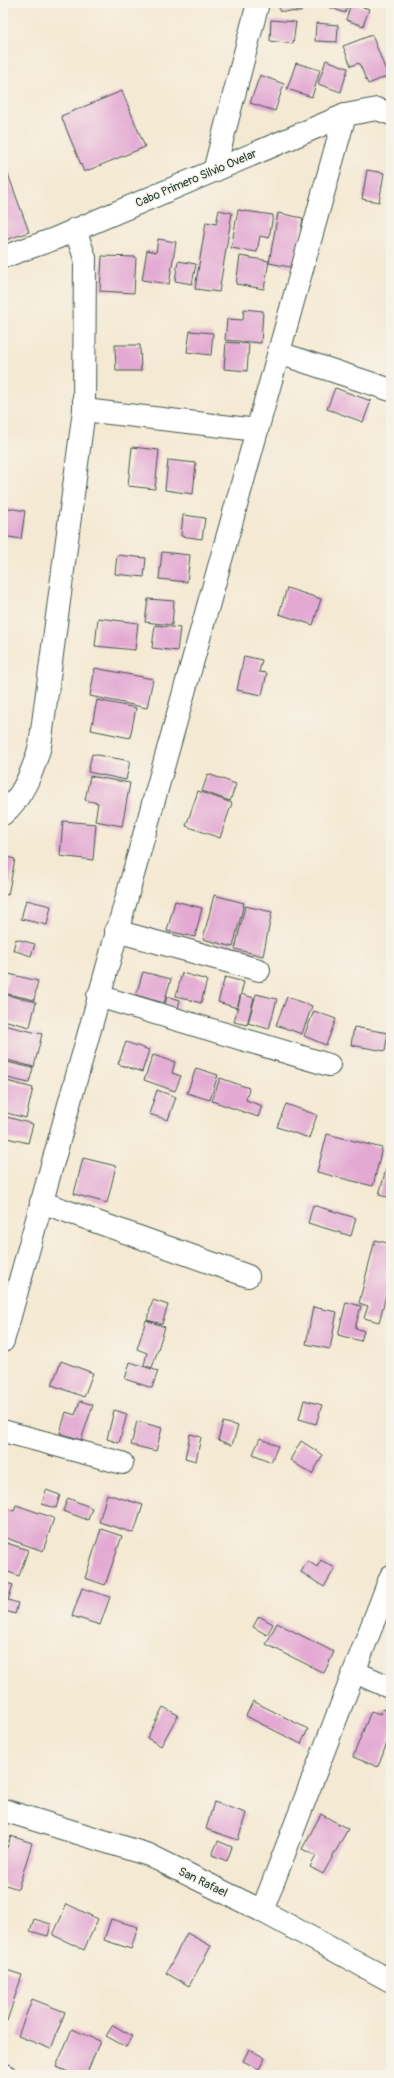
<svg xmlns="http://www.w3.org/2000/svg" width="394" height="2078" viewBox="0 0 394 2078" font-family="Pangolin,sans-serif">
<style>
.building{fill:#e3a9d3}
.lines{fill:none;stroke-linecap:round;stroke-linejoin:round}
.minor-casing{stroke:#3f574c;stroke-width:24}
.major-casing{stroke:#3f574c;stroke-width:24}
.minor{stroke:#fff;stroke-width:22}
.major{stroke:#fff;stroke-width:22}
.labels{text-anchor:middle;stroke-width:3;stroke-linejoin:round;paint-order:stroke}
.street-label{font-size:12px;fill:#1f3d34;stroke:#f7f3e8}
</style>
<rect width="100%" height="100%" fill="#f7f3e8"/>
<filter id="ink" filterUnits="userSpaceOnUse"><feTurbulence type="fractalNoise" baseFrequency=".025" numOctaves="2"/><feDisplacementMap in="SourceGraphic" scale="8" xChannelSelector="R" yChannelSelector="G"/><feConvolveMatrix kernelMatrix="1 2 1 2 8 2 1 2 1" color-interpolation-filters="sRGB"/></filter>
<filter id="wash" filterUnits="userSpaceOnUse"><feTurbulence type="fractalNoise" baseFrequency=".012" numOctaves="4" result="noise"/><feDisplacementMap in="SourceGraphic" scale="16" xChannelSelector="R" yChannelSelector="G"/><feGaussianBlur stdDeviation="0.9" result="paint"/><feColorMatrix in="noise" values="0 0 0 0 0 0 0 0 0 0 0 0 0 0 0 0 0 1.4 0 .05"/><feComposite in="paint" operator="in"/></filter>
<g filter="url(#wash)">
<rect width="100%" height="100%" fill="#f4e9d3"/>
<g id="blocks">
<g class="building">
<polygon points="280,3 302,3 301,12 279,11"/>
<polygon points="318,3 349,3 345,13"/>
<polygon points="351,3 369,9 363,26 346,20"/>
<polygon points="271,20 296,22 293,44 270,41"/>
<polygon points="316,23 338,25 337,42 315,41"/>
<polygon points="372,35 388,76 368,84 359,63 351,66 343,46"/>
<polygon points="326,60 348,68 341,92 318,84"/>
<polygon points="296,63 320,70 312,97 287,89"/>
<polygon points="260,75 284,84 275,111 250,103"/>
<polygon points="122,91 145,147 84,172 61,116"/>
<polygon points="367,170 384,173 379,202 362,199"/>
<polygon points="8,174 29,232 3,241 3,175"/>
<polygon points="219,210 232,213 219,292 195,289 206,222 216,224"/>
<polygon points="238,210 273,215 269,238 260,236 257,252 231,248"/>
<polygon points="278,213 303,218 295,268 269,263"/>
<polygon points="158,239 176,242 169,284 142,280 147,250 156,252"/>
<polygon points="102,256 136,257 134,293 100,291"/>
<polygon points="240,256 269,261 264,289 236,284"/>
<polygon points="178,261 196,264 192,284 175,281"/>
<polygon points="244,309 263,311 261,343 225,340 227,319 243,320"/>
<polygon points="190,331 213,333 211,355 187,352"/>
<polygon points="226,342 249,344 247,371 224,369"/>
<polygon points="115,345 140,345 141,371 116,371"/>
<polygon points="335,388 371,401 363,422 327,409"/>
<polygon points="132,447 159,450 155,489 128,486"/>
<polygon points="168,460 196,463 193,494 165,490"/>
<polygon points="3,507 25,511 21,539 3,536"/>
<polygon points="183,515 205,518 202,539 181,536"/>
<polygon points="162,552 190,555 187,582 159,579"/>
<polygon points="117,555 146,558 144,577 115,574"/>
<polygon points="287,588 321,599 313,625 279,614"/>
<polygon points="148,599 174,601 172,625 145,622"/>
<polygon points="98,618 138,623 135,650 95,646"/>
<polygon points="155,625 180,628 177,651 152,648"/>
<polygon points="244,656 262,660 259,672 267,673 262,695 237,690"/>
<polygon points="95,668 153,679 147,708 90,696"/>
<polygon points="97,700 136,708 130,738 91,730"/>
<polygon points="92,754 130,761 126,780 88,772"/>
<polygon points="208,774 236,784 230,801 202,791"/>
<polygon points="90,776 130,783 122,826 95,821 98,803 85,800"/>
<polygon points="198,791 232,803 220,838 186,826"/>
<polygon points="63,821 96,824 93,860 60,856"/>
<polygon points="3,856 15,859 8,895 3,894"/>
<polygon points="214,895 244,903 233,947 203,939"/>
<polygon points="26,900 51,906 47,925 21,919"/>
<polygon points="175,901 202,908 195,937 167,931"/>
<polygon points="245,906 272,912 263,956 235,949"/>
<polygon points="16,939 35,944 31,956 13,950"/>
<polygon points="143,972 171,979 164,1003 136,995"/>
<polygon points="182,973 207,980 201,1003 176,996"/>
<polygon points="9,974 38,981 34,1000 4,993"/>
<polygon points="225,977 244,982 237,1008 218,1002"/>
<polygon points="3,994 36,1002 30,1027 3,1020"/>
<polygon points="241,994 254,998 247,1025 234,1022"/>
<polygon points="256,994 277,999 269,1029 248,1023"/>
<polygon points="167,996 180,1000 176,1017 163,1014"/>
<polygon points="287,997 312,1006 302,1034 276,1025"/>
<polygon points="314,1011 336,1019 326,1045 304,1036"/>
<polygon points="3,1025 42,1034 34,1067 3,1059"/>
<polygon points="354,1027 388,1033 385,1051 351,1045"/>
<polygon points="126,1042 149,1050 142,1072 118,1064"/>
<polygon points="153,1055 175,1062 172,1073 181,1076 175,1091 144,1080"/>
<polygon points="3,1061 33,1068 29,1083 3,1077"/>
<polygon points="196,1068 218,1075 210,1100 187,1093"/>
<polygon points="220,1078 249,1088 246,1100 262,1106 258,1117 212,1101"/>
<polygon points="3,1080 33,1088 26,1118 3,1112"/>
<polygon points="157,1090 176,1097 168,1120 149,1114"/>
<polygon points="286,1104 317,1115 309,1138 277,1127"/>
<polygon points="3,1116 33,1124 28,1143 3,1137"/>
<polygon points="327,1134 382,1148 373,1186 317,1172"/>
<polygon points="391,1150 391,1198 379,1195"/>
<polygon points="83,1158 116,1166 107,1203 74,1194"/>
<polygon points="313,1205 356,1218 351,1236 308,1223"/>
<polygon points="375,1240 391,1244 391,1282 390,1281 379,1322 364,1318 368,1306 359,1303"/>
<polygon points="153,1300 168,1305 162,1324 147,1320"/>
<polygon points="346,1302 361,1306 355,1328 364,1331 361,1341 338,1335"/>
<polygon points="313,1307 337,1312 330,1349 306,1344"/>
<polygon points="146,1320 165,1327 152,1368 144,1365 147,1353 137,1349"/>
<polygon points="61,1361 93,1373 84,1397 52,1385"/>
<polygon points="130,1362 158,1371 152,1388 125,1379"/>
<polygon points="304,1400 322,1405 316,1424 299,1419"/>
<polygon points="80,1401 93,1405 81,1440 60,1433 66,1412 75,1415"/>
<polygon points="114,1410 127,1414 119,1443 107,1439"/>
<polygon points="137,1421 162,1428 156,1451 131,1445"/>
<polygon points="223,1422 238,1426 232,1445 218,1440"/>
<polygon points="190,1434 201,1437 196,1461 185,1458"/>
<polygon points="260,1438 278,1446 271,1462 253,1454"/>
<polygon points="301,1441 323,1455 312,1474 290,1460"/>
<polygon points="46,1490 60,1495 56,1508 42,1504"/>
<polygon points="107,1494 143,1505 134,1533 99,1522"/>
<polygon points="68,1498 92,1508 88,1520 63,1511"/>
<polygon points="16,1505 54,1518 43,1551 3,1537 3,1507 14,1511"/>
<polygon points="101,1529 122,1536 105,1585 85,1578"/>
<polygon points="4,1542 28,1550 19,1576 3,1570"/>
<polygon points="321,1560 335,1568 324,1587 301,1572 308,1561 317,1567"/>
<polygon points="3,1582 13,1585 8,1600 18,1603 15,1614 3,1610"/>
<polygon points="82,1588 110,1597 100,1625 72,1616"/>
<polygon points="259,1616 273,1624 267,1635 253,1627"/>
<polygon points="277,1623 334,1652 324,1673 266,1644"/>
<polygon points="253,1701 308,1729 301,1744 246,1716"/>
<polygon points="163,1707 178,1715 161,1746 147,1738"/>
<polygon points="382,1709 391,1712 391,1732 378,1767 353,1757 371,1711 380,1714"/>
<polygon points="214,1802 246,1813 238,1840 206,1829"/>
<polygon points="321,1814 348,1829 323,1874 310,1867 316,1856 302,1849"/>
<polygon points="11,1836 32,1843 18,1889 3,1884 3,1847 7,1848"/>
<polygon points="218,1841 232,1847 227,1861 212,1855"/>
<polygon points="67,1904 98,1919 84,1950 53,1935"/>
<polygon points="34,1919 51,1924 48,1936 30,1931"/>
<polygon points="111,1919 138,1927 131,1949 104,1940"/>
<polygon points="187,1933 211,1946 189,1986 166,1973"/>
<polygon points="3,1969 22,1975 7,2021 3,2019"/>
<polygon points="32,1999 65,2012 51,2049 18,2036"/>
<polygon points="113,2025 132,2036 126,2047 106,2036"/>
<polygon points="72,2029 100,2041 86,2075 76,2075 56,2067"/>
<polygon points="249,2049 265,2058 259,2069 243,2061"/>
</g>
</g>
</g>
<g filter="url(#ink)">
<use href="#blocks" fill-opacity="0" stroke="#3f574c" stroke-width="1"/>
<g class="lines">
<g class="minor-casing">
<g id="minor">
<polyline points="214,171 258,3"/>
<polyline points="279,353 391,390"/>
<polyline points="84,410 257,430"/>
<path d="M3,814C23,797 33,771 40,746L84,410L85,258L75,229"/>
<polyline points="116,931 259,970"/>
<polyline points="98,996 329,1065"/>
<polyline points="41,1202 248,1276"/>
<polyline points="3,1341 345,115"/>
<polyline points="3,1431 122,1463"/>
<polyline points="355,1672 391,1688"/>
<polyline points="3,1810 149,1855 262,1911 391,1981"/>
<polyline points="262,1911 391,1576"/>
<polyline points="3,2074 5,2075"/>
</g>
</g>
<g class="major-casing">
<polyline id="major" points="3,257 54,239 345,115 377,109 391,114"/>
</g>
<use href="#minor" class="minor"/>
<use href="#major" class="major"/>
</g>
</g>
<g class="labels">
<g class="street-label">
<text transform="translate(196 178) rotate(-23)" y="4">Cabo Primero Silvio Ovelar</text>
<text transform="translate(203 1882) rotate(26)" y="4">San Rafael</text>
</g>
</g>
<rect width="394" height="2078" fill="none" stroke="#f7f3e8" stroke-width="16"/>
</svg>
